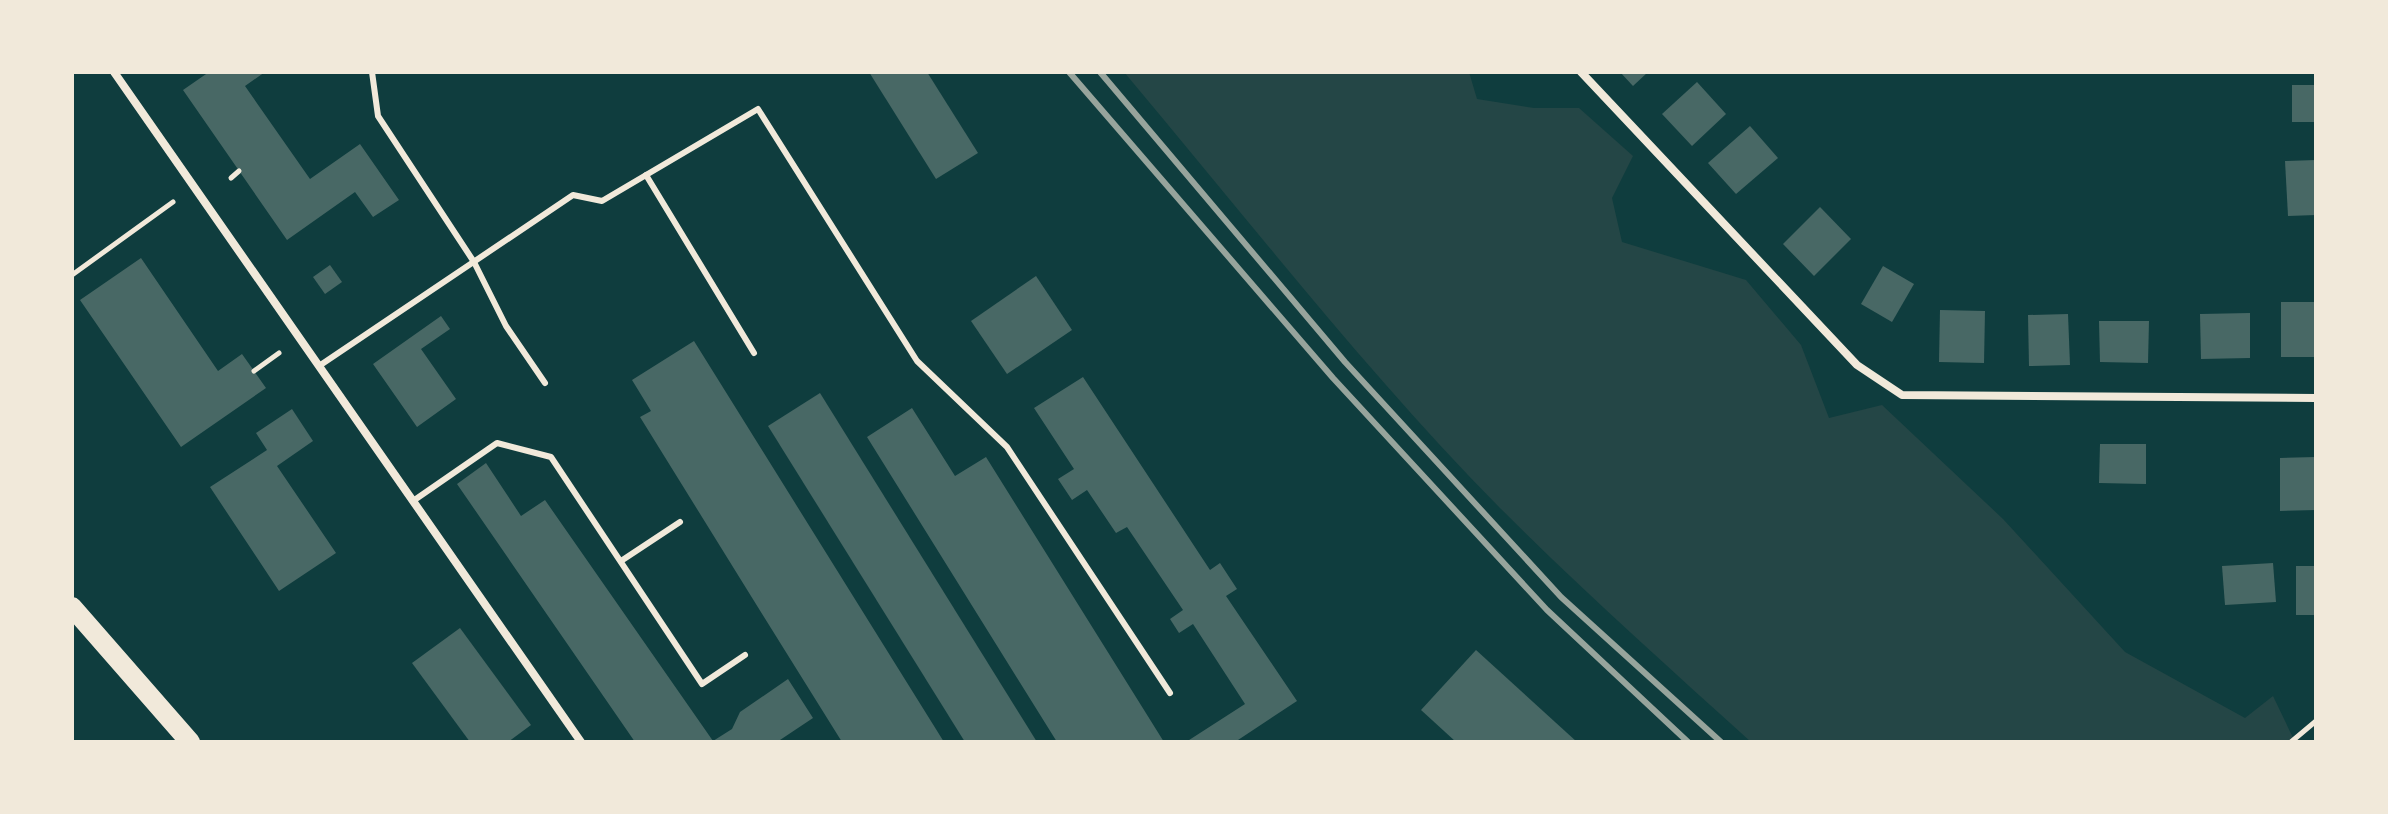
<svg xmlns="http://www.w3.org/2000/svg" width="2388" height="814" viewBox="0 0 2388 814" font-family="'Open Sans',sans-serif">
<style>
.green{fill:#244646}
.building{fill:#486865}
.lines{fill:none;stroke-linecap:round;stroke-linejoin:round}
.path{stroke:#f1e9da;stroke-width:5}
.service{stroke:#f1e9da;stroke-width:6}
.minor{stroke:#f1e9da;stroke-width:8}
.primary{stroke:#f1e9da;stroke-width:20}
.rail{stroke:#97a49c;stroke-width:6}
</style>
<rect width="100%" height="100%" fill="#0f3d3e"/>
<path class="green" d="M1124,72H1469L1477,99L1534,108H1579L1633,156L1612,198L1622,242L1746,280L1801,345L1829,418L1882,405L2003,519L2125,652L2245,718L2273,696L2295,742H1751C1666,665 1580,588 1499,507C1365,371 1247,218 1124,72Z"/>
<g class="building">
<polygon points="209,72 265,72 245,86 310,179 360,144 399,200 373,217 355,192 287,240 183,90"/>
<polygon points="869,72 927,72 978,153 936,179"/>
<polygon points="1620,72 1648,72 1633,86"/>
<polygon points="1697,82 1726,114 1692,146 1662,114"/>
<rect x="2292" y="85" width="24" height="37"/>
<polygon points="1750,126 1778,158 1736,194 1708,163"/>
<polygon points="2316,160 2316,215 2288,216 2285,161"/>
<polygon points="1820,207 1851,239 1814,276 1783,244"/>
<polygon points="141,258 218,371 242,354 266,388 181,447 80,300"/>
<polygon points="330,265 342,282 325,294 313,277"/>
<polygon points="1883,266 1914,284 1892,322 1861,304"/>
<polygon points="1036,276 1072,330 1007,374 971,321"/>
<rect x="2281" y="302" width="35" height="55"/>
<polygon points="1940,310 1985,311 1984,363 1939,362"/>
<polygon points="2250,313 2250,358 2201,359 2200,314"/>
<polygon points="2068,314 2070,365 2029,366 2028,315"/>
<polygon points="441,316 450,329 421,349 456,399 417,427 373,364"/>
<polygon points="2099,321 2149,321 2148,363 2100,362"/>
<polygon points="694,341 944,742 842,742 746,588 640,417 651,411 632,380"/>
<polygon points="1083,377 1210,570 1220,563 1237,589 1226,596 1297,701 1235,742 1186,742 1245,704 1193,624 1179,633 1170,619 1183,610 1127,527 1116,533 1087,490 1072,500 1058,479 1074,469 1034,408"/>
<polygon points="820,393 1037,742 965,742 768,426"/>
<polygon points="912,408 955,476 986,457 1164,742 1057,742 867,437"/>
<polygon points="292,409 313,441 277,466 336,553 279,591 210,487 267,450 256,433"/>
<polygon points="2100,444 2146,444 2146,484 2099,483"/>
<polygon points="2316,457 2316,510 2280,511 2280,458"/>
<polygon points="486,463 521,516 545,500 713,741 732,729 740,712 788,679 813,718 777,742 635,742 457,484"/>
<polygon points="2273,563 2276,602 2225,605 2222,566"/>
<rect x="2296" y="566" width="20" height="49"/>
<polygon points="460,628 531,725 508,742 470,742 412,663"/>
<polygon points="1476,650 1577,742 1456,742 1421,710"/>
</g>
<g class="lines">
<g class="path">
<polyline points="231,178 239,171"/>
<polyline points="72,275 173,202"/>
<polyline points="254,371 279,353"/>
<polyline points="2291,742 2316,721"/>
</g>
<g class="service">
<polyline points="372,72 378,116 474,262 506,326 545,383"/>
<polyline points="646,175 754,353"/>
<polyline points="319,366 573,195 602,201 758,109 917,361 1007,447 1170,693"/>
<polyline points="413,501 497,443 551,457 702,684 745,655"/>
<polyline points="621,561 680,522"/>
</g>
<g class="minor">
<polyline points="114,72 581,742"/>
<polyline points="1581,72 1857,365 1902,395 2316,398"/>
</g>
<polyline class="primary" points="72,607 190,742"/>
<g class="rail">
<polyline points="1069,72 1333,378 1547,610 1688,742"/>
<polyline points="1100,72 1345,362 1561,597 1721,742"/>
</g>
</g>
<rect width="2388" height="814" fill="none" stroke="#f1e9da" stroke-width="148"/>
</svg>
